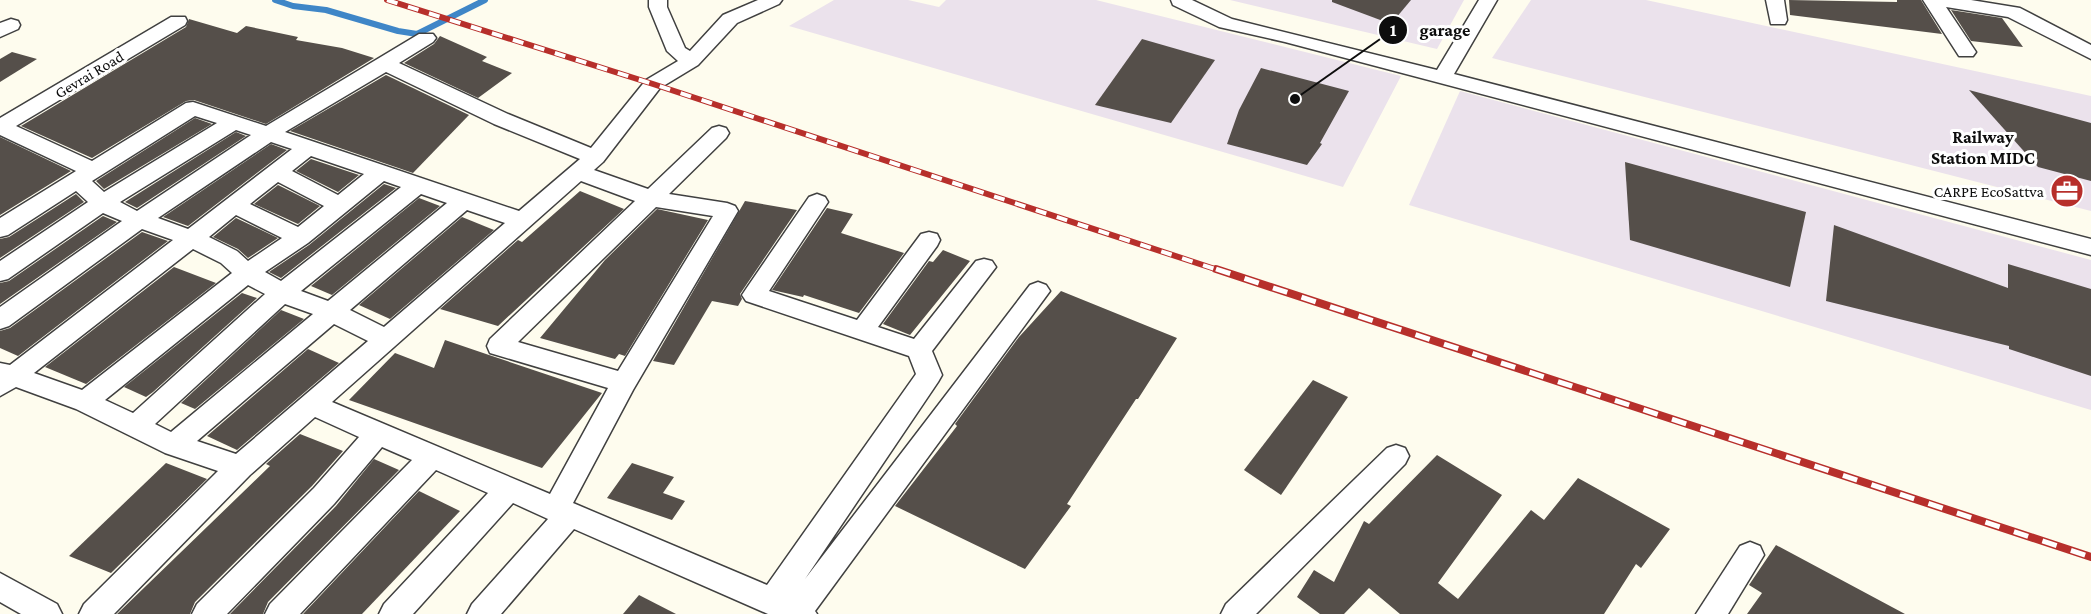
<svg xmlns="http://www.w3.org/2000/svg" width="2091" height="614" viewBox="0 0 2091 614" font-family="'Crimson Pro',serif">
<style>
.industrial{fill:#ebe2ec}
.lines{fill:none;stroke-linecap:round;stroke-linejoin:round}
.stream{stroke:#3f86c7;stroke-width:6}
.building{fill:#554f4a}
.minor-casing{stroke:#404040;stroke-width:3}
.minor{fill:#fff;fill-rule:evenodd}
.rail-far1-casing{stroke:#b72f2b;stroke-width:6}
.rail-casing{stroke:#b72f2b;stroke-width:8}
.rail-far1{stroke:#fff;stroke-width:4;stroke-dasharray:11;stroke-linecap:butt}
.rail{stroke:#fff;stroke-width:5;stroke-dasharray:15;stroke-linecap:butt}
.labels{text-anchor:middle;stroke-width:6;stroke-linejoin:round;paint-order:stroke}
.street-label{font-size:16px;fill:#0d0d0d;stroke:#fff}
.poi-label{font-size:16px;fill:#0d0d0d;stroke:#fff;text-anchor:end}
.neighbourhood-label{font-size:18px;font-weight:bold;fill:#0d0d0d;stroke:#fff}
.leader{fill:none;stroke:#0d0d0d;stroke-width:2}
.callout-dot{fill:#0d0d0d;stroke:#fff;stroke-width:2}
.mark-label{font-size:18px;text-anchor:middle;font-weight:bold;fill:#fff}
.callout-label{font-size:18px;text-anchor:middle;font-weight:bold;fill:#0d0d0d;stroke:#fff;stroke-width:6;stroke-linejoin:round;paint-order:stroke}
</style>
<rect width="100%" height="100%" fill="#fefcee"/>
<g class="industrial">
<polygon points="834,0 908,0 939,7 946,0 1096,0 1401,76 1343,187 789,26"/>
<polygon points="1230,0 1464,0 1437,49"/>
<polygon points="1531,0 1646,0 2091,96 2091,211 1492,58"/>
<polygon points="1460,91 2091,260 2091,410 1409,205"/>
</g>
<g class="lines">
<polyline class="stream" points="275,0 293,6 326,10 398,31 417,34 485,0"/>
</g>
<g class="building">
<polygon points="1332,0 1411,0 1391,24 1332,2"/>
<polygon points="1789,0 1897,2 1897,0 1921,0 1942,34 1790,15"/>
<polygon points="1951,10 2002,18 2023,47 1971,41"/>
<polygon points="189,19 237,33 246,26 298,37 296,40 342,48 374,58 266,124 194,100 186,101 92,158 21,126 186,27"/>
<polygon points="440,36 487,57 482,61 512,73 478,98 404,63 434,44"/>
<polygon points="1142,39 1215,60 1171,123 1095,105"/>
<polygon points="12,52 37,59 0,82 0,59"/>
<polygon points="1261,68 1349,91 1320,143 1322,144 1307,165 1227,144 1239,110"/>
<polygon points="386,75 469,115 413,173 290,131"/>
<polygon points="1969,90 2091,123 2091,181 2038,167"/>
<polygon points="195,118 212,124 104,189 96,181"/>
<polygon points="236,132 246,136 137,208 125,202"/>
<polygon points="0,137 71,171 0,215"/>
<polygon points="271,144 287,150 188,226 163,217"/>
<polygon points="311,159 359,175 338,192 296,171"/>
<polygon points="1625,162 1806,212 1790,287 1630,240"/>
<polygon points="384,184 396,188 281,278 269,272 309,245"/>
<polygon points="278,185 320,206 298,224 254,204"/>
<polygon points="580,191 624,209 498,326 440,309 518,240 522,242"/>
<polygon points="76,194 84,202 0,258 0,239 9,237"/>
<polygon points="419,198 440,206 332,295 311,286"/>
<polygon points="745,201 797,210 740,294 742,299 738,306 712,301 674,365 653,361"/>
<polygon points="827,208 853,214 841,233 904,253 859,313 804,295 803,297 772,290"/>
<polygon points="657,209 708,220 625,356 619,354 615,359 540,338 605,260"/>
<polygon points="103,216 117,222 0,304 0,283 9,281"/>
<polygon points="462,217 494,230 390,319 359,305"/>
<polygon points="236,218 278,238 248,258 238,249 213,237"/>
<polygon points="1834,225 2008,288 2008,264 2091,289 2091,376 2009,349 2009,346 1826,301"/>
<polygon points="142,232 168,241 18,356 0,348 0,331 10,328"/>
<polygon points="943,250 970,261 910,335 883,324 929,261 933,262"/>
<polygon points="174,267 216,283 86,384 45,367"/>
<polygon points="1061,291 1177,338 1138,399 1136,399 1067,504 1071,506 1025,569 895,506 957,426 955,424 1019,337"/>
<polygon points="242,293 257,298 153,392 146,397 124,387"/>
<polygon points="281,310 304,319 195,409 181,403"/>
<polygon points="445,340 489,355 602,393 542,468 349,400 395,353 434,368"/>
<polygon points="308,349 339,363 237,450 207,436"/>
<polygon points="1313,380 1348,397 1281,495 1244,470"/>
<polygon points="300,434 343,451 312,486 195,602 190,614 117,614 270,466 266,464"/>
<polygon points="1437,455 1502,495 1438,583 1458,599 1531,510 1544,520 1578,478 1670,529 1641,568 1636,564 1604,614 1400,614 1369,588 1344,614 1320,614 1297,597 1314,570 1334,582 1364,521 1369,524"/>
<polygon points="374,459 399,470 268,602 263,614 230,614 336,506"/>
<polygon points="166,463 207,479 111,573 69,556"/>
<polygon points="632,463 674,477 663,493 685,501 672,520 607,498"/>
<polygon points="419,491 460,511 362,614 303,614"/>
<polygon points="1776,545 1905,614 1747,614 1762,593 1749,585"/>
<polygon points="639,595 676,614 623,614"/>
</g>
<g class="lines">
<g class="minor-casing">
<g id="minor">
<path d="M649,0H667V7L685,48L690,51L723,15L758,0H782L779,4L737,23L698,65L660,88L603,162L594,170L648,189L712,128L719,126L726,128L729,133L726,138L669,194L727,203L735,206L738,211L633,390L573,503L767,585L916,374L909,356L746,301L742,295L746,289L809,197L817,194L825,197L828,202L769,291L857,320L921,234L929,232L937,234L940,240L937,246L878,327L914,339L976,261L984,259L992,261L996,267L932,351L942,375L938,382L805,579L1030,285L1038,282L1046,285L1050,291L815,611L817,614H768L574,529L501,614H467L472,604L548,519L513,503L413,614H379L384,604L488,493L436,470L300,614H265L270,604L412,460L382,447L334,504L227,614H192L197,604L314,488L359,437L315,417L250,475L114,614H79L84,604L218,471L165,453L76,409L16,387L0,396V363L10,365L173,240L142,229L9,326L0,329V307L122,221L103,213L8,279L0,281V261L88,202L76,191L8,235L0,237V218L76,171L0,135V118L171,17H185L187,21L185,25L16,126L92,161L186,103L193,102L266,126L419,34H433L436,38L433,42L399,63L508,114L591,148L646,80L678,61L667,51L649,7ZM386,72L494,124L580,159L519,211L285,132ZM195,116L217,123L104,192L92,181ZM236,130L251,135L137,211L120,202ZM271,142L292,149L188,229L158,218ZM311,156L364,174L338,195L292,171ZM384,181L401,187L281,281L265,272L308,243ZM581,181L635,201L490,339L487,346L490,353L608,388L550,494L332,402ZM278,182L324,206L298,227L250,204ZM421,194L447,203L328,301L301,291ZM656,207L713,216L618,371L518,342ZM467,210L505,223L384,327L350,310ZM236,215L282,238L248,261L237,251L209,237ZM193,249L221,263L232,273L82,390L34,373ZM248,285L265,294L133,413L105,400ZM285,304L313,314L171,432L155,424ZM334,324L368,341L236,454L197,441Z"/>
<polygon points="1171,0 1192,0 1232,19 1437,70 1479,0 1497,0 1454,74 2091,239 2091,255 1285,42 1219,27 1173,5"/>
<polygon points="1766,0 1784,0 1787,20 1785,24 1771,24"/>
<polygon points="1923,0 1971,0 2020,8 2091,45 2091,59 2008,17 1946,7 1976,52 1973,56 1959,56"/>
<polygon points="11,19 18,21 20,25 18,29 0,37 0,23"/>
<polygon points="1396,445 1405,448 1409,456 1405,464 1256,614 1221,614 1226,604 1387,448"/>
<polygon points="1750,542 1760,546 1764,555 1728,614 1696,614 1740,546"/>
<polygon points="0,573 57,604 62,614 21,614 0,602"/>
</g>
</g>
<use href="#minor" class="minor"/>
<g class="rail-far1-casing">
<polyline id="rail-far1" points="387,0 653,84 1221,271"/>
</g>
<g class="rail-casing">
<polyline id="rail" points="1216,269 2091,557"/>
</g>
<use href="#rail-far1" class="rail-far1"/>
<use href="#rail" class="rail"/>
</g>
<defs>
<g id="office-disc" transform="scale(1.725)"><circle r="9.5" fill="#b72f2b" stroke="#fff"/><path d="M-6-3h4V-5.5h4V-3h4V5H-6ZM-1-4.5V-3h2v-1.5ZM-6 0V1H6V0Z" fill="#fff"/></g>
</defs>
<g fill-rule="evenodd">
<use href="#office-disc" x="2067" y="191"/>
</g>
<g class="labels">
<g class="street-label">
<text transform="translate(89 74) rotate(-31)" y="6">Gevrai Road</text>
</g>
<g class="poi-label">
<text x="2044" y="197">CARPE EcoSattva</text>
</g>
<g class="neighbourhood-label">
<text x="1983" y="143">Railway<tspan x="1983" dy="21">Station MIDC</tspan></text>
</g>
</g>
<path class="leader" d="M1295 99L1393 30"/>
<g class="callout-dot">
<circle cx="1295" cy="99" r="6"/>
<circle cx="1393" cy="30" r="15"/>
</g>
<g class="mark-label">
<text x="1393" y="36">1</text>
</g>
<g class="callout-label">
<text x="1445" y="36">garage</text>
</g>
</svg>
